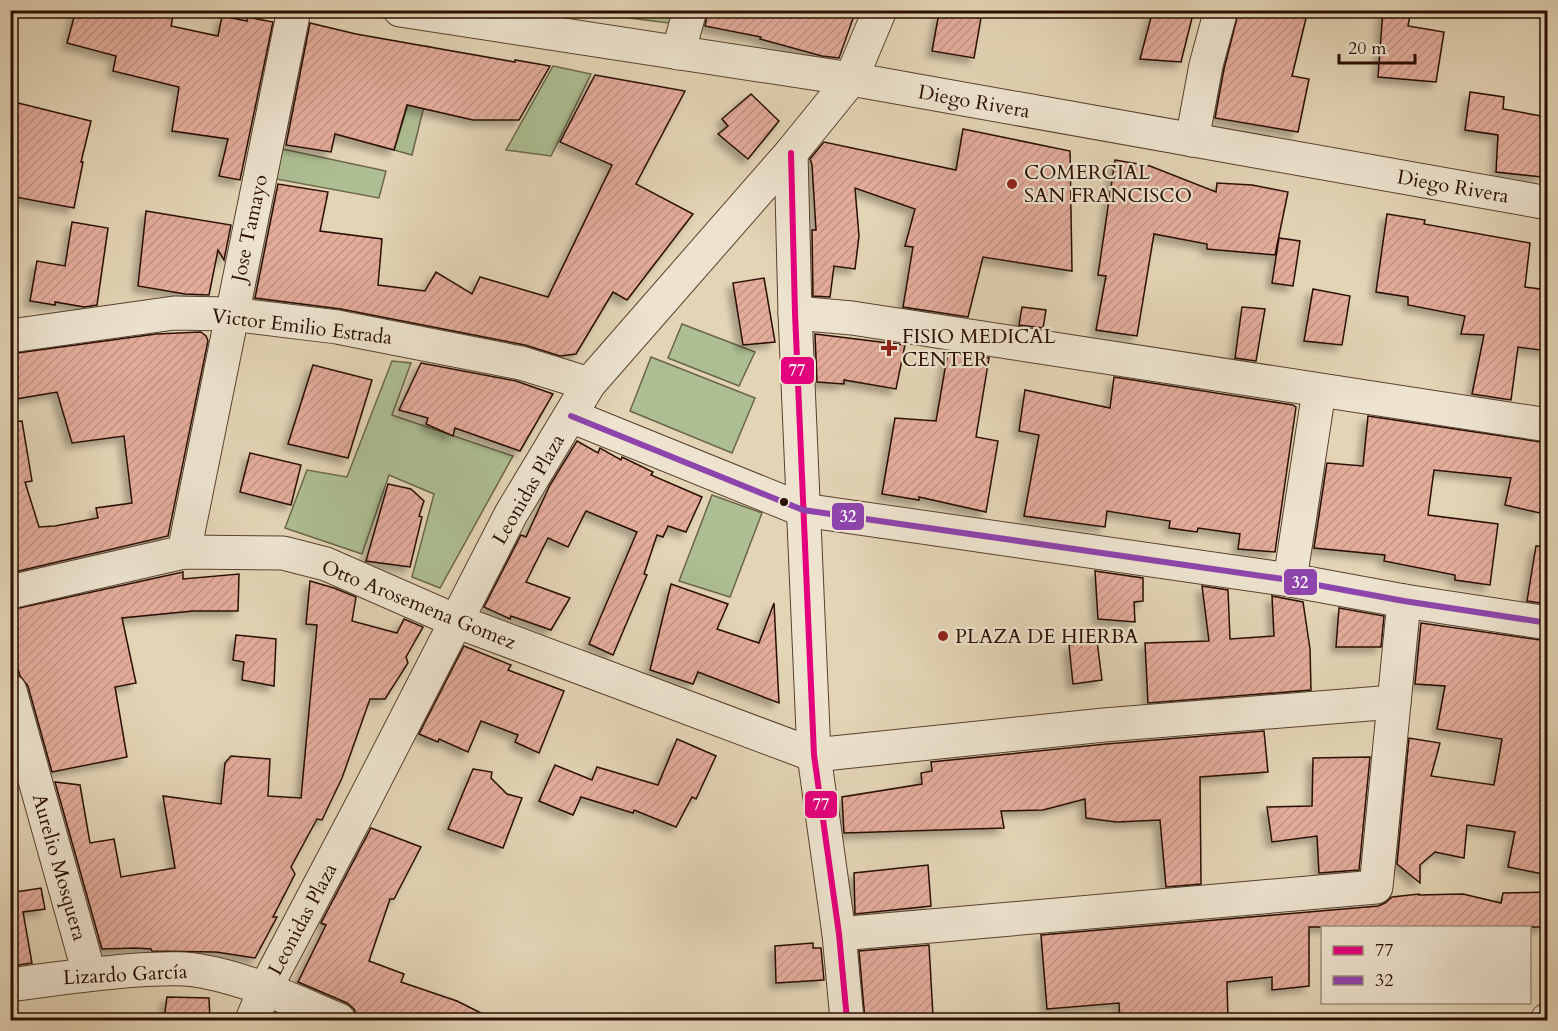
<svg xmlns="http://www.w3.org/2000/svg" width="1558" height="1031" viewBox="0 0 1558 1031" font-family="Cardo,serif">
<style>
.green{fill:#adbe92;stroke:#6c6649;stroke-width:1.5}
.building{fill:url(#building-hatch);stroke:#2a0e00;stroke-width:1.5;filter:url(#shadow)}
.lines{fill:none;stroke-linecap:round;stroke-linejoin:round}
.minor-casing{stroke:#58402d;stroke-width:35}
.minor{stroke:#ede3cf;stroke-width:33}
.bus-1-casing{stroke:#ede3cf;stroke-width:10}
.bus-2-casing{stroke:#ede3cf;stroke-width:10}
.bus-1{stroke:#e5007d;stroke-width:6}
.bus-2{stroke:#8e44ad;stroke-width:6}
.poi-dot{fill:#8f2418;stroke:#ede3cf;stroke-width:2}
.bus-dot{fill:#2a0e00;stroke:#ede3cf;stroke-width:2}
.labels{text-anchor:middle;stroke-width:4.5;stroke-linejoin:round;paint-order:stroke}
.street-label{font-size:20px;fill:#2a0e00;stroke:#ede3cf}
.poi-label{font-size:20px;fill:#2a0e00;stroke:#ede3cf;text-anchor:start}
.line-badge{stroke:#ede3cf;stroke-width:2}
.badge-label{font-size:16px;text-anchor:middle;font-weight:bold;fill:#fff}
</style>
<defs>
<pattern id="building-hatch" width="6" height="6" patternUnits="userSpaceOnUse" patternTransform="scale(1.5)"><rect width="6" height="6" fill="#e3ac9b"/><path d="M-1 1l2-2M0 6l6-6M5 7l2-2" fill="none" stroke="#c39384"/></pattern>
<filter id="shadow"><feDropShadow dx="-5.5" dy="5.5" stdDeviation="3" flood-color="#0004"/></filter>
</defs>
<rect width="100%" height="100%" fill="#e3d4b5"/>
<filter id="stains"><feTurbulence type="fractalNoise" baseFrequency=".00333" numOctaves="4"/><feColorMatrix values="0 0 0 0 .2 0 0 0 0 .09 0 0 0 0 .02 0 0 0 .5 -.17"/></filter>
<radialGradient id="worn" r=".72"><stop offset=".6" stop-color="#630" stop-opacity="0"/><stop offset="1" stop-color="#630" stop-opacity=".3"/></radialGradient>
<g class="green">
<polygon points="581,10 704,11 701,27 581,12"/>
<polygon points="426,46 438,49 412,155 394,150"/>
<polygon points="553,66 591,74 551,156 506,150"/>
<polygon points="278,148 386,171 379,198 271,178"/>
<polygon points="682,324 755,352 739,386 668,358"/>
<polygon points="651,357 755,398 732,453 630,411"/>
<polygon points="392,361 411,363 392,415 513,456 440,588 412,577 434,494 389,475 362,554 285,528 307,470 347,477"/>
<polygon points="712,495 762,513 730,597 679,581"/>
</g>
<g class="building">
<polygon points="76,10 174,10 171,26 218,36 222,16 247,21 247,17 273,22 240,180 219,176 228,139 172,131 179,87 113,71 116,56 67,43"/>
<polygon points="708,10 856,10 839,58 822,56 760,39 761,37 705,26"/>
<polygon points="1153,10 1194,10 1181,62 1140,59"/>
<polygon points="1239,10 1308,10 1292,76 1309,79 1298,132 1215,118 1224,69"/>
<polygon points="1383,10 1411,10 1408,26 1444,32 1436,82 1378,77"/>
<polygon points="939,13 981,18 974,58 932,51"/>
<polygon points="310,23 356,34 515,62 515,60 550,66 519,120 473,120 407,105 394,150 335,134 331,152 286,145"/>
<polygon points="595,75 685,91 636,184 693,214 627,300 613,292 576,354 560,356 525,345 341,309 255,298 278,184 328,192 320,231 382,239 378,285 425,291 436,272 472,294 480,277 548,297 612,165 560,142"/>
<polygon points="1470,92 1504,97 1503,109 1547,117 1542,177 1496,172 1498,135 1465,130"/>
<polygon points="751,94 779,121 748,159 718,134 728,126 722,119"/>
<polygon points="10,101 91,121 81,162 83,162 74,208 10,196"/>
<polygon points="963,129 1070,151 1072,271 983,257 968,317 903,307 913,247 905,246 915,209 855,188 859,236 855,269 834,266 830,297 813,296 812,230 816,230 812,165 810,159 824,142 956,170"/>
<polygon points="1115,160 1150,166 1216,192 1217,183 1252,185 1288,192 1275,255 1207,249 1207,244 1154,234 1137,336 1096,330 1106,276 1098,275"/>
<polygon points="146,211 231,225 224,260 218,250 209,295 185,294 138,286"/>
<polygon points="1387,214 1425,220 1424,224 1530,243 1525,287 1548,290 1548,351 1518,347 1511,400 1472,394 1484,335 1461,334 1465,316 1408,305 1408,297 1376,292"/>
<polygon points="72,222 108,228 97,305 84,307 55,302 55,305 30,301 37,261 65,266"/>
<polygon points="1279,238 1300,241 1293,286 1272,283"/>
<polygon points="764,278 775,342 743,345 733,283"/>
<polygon points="1313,289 1350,296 1342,345 1304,341"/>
<polygon points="1022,307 1046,310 1043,328 1019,325"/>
<polygon points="1242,307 1265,309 1256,361 1235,358"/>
<polygon points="201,332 206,336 208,341 168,536 10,573 10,422 22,421 32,481 25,482 39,527 55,526 98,518 96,508 132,503 124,436 72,443 57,392 10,400 10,354 156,334"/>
<polygon points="815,334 905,345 896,389 844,380 844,384 817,382"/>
<polygon points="948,352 989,358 976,437 998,441 986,512 919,497 919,500 882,494 895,418 936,421"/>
<polygon points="421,363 516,381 553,394 520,451 455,428 453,436 426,424 428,418 399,410"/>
<polygon points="313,365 372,380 348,458 288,444"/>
<polygon points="1114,377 1293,405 1296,407 1275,552 1238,549 1240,534 1198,528 1197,532 1169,528 1170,521 1107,511 1105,527 1024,516 1039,435 1019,431 1025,390 1110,408"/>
<polygon points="1368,416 1548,443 1540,513 1505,505 1511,478 1434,470 1428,515 1498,524 1490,585 1455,580 1455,575 1384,561 1385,555 1314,548 1327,463 1363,466"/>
<polygon points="577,441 598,453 600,448 621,460 622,457 626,459 653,472 651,475 702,497 686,532 668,526 663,537 657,535 644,574 647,575 613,655 589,644 637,532 586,511 568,547 548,538 526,582 570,598 551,630 511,616 510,619 484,607 521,535 526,537 550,485"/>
<polygon points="250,453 301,465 291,505 240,492"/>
<polygon points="388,484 411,489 424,501 419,516 422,517 410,567 366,561"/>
<polygon points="1536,546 1548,547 1548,604 1527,601"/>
<polygon points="1095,571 1143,578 1143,601 1134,602 1135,622 1098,619"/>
<polygon points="183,572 183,579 239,574 238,611 193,611 122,618 136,683 115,687 127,757 52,772 28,686 20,676 10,642 10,610"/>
<polygon points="310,581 334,588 356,597 352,621 397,633 404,619 423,627 406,657 408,663 385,699 370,699 342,778 322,820 317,819 291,867 295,874 273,917 277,917 255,958 216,952 152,951 151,949 136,948 102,949 55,782 80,785 90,843 114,839 121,877 175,868 163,796 221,804 225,763 231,756 270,759 268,796 301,798 317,625 306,624"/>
<polygon points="671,584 728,604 717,629 759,643 774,603 779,703 698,672 693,684 650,670"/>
<polygon points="1202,586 1228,590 1230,639 1274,636 1272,596 1303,602 1310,649 1311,690 1148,703 1145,643 1209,641"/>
<polygon points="1339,608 1384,616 1381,647 1336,647"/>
<polygon points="1421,623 1548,641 1548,875 1508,867 1515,832 1467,825 1464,858 1435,852 1420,865 1420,883 1397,864 1409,738 1440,743 1431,776 1494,785 1502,739 1437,729 1445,686 1415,684"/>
<polygon points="236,635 276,639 274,686 242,680 244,662 233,660"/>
<polygon points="1097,641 1102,680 1073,684 1069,645"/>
<polygon points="464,646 511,665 508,670 564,691 539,753 515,742 518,735 481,721 468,752 439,739 438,742 419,734"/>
<polygon points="1264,731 1268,772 1200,777 1201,884 1166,887 1160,820 1117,822 1086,818 1085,799 1043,810 1001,811 1004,828 844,833 842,797 922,784 921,773 932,771 931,762 1106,744"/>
<polygon points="677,739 716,756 696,799 692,797 676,827 634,810 633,813 581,797 573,815 539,801 555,765 592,780 597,767 658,785"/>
<polygon points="1370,757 1359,870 1319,873 1317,836 1272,842 1267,807 1312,806 1313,758"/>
<polygon points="473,769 492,772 491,778 507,794 522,798 503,848 448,829"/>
<polygon points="371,828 421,847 394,899 390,899 369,961 404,974 401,982 457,1001 495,1020 362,1020 358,1018 354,1009 347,1003 298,982 326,925 321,923"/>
<polygon points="928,865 931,906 855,914 854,873"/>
<polygon points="41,888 45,909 23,912 32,963 10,966 10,893"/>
<polygon points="1548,892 1545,927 1309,927 1309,986 1272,990 1272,977 1227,982 1228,1020 1120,1020 1119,1003 1047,1009 1041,935 1378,906 1385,903 1392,897 1419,894 1419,895 1463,894 1501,903 1503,893"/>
<polygon points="813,943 813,948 821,948 824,980 776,983 775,946"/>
<polygon points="929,945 933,1016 907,1020 865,1020 859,951"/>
<polygon points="167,997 209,998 210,1020 164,1020"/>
</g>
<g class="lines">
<g class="minor-casing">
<g id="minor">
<polyline points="400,10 851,79 1548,203"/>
<polyline points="678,53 690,10"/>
<polyline points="1192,140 1206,65 1221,10"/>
<polyline points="791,153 795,313 814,755 839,934 847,1020"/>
<polyline points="795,313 852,318 1548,425"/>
<polyline points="10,336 174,313 231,314 337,327 521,363 589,384"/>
<polyline points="571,416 803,510 1290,580 1404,601 1548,623"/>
<polyline points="184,552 294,10"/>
<polyline points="1290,580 1319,391"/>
<polyline points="10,592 184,552 283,553 326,564 456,621 814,755 1104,725 1394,702"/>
<polyline points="10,691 89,973"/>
<polyline points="839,934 1376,887 1404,601"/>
<path d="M10,985C53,979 95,973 138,970C161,969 183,967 206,972C253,981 296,1002 339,1020"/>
<polyline points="252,1020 265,989 364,801 511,514 589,384 791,153 851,79 880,10"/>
<polyline points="1547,1020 1548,1020"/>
</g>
</g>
<use href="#minor" class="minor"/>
<g class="bus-1-casing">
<polyline id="bus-1" points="791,153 795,313 814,755 839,934 847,1020"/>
</g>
<g class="bus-2-casing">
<polyline id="bus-2" points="571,416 803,510 1290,580 1404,601 1548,623"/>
</g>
<use href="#bus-1" class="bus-1"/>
<use href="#bus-2" class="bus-2"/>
</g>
<g class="poi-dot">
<circle cx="1012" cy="184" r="6"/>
<path d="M886 339h6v6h6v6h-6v6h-6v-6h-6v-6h6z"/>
<circle cx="943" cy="636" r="6"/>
</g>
<circle class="bus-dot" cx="784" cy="502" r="5"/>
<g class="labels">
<g class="street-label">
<text transform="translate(974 101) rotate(10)" y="7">Diego Rivera</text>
<text transform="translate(1453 186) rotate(10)" y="7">Diego Rivera</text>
<text transform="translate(249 228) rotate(-78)" y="7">Jose Tamayo</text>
<text transform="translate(302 326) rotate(7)" y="7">Victor Emilio Estrada</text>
<text transform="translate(528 489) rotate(-60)" y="7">Leonidas Plaza</text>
<text transform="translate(419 604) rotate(22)" y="7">Otto Arosemena Gomez</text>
<text transform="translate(60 867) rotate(74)" y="7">Aurelio Mosquera</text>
<text transform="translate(302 919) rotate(-62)" y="7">Leonidas Plaza</text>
<text transform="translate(125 974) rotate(-3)" y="7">Lizardo García</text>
</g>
<g class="poi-label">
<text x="1024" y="179">COMERCIAL<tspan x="1024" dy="23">SAN FRANCISCO</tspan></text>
<text x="902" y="343">FISIO MEDICAL<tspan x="902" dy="23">CENTER</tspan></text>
<text x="955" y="643">PLAZA DE HIERBA</text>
</g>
</g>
<g class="line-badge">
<rect x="780" y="356" width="35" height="29" rx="6" fill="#e5007d"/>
<rect x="831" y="502" width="34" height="29" rx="6" fill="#8e44ad"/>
<rect x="1283" y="568" width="35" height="28" rx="6" fill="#8e44ad"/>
<rect x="804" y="790" width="34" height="29" rx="6" fill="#e5007d"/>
</g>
<g class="badge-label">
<text x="797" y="376">77</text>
<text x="848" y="522">32</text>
<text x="1300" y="588">32</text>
<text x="821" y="810">77</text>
</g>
<rect width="1558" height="1031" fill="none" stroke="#e3d4b5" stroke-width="36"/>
<rect x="12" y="12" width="1534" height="1007" fill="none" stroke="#2a0e00" stroke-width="3"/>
<rect x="18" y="18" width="1522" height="995" fill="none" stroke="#2a0e00" stroke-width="1.5"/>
<rect x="1321" y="926" width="210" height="78" fill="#ede3cf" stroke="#9f8e7c" stroke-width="1.5"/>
<rect x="1333" y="946" width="30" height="9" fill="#e5007d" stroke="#9f8e7c" stroke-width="1.5"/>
<text x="1375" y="956" font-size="18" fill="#2a0e00">77</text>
<rect x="1333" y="976" width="30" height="9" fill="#8e44ad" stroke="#9f8e7c" stroke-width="1.5"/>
<text x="1375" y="986" font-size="18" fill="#2a0e00">32</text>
<path d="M1339 54v9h76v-9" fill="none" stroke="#2a0e00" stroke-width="3"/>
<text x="1348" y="54" font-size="18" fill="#2a0e00" stroke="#ede3cf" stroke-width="4.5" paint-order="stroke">20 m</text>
<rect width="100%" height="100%" filter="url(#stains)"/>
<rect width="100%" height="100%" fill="url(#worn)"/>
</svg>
